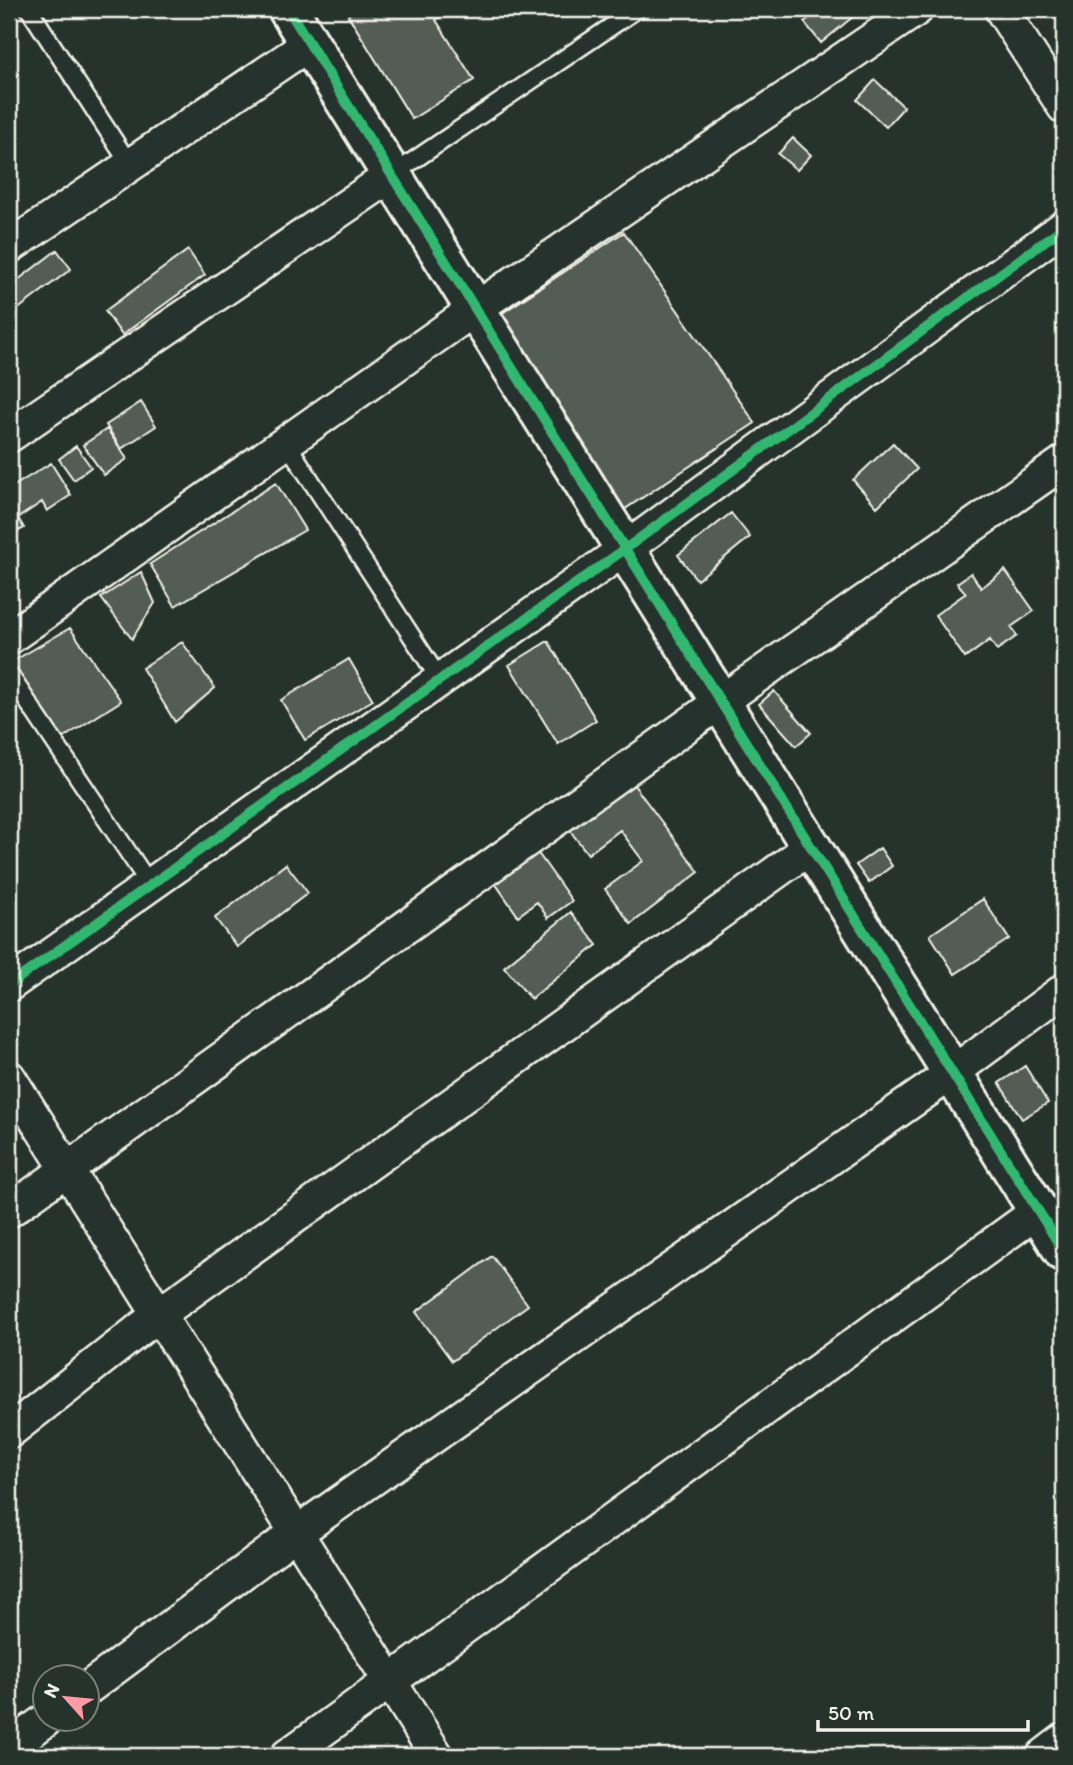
<svg xmlns="http://www.w3.org/2000/svg" width="1073" height="1765" viewBox="0 0 1073 1765" font-family="Itim,sans-serif">
<rect width="100%" height="100%" fill="#26332d"/>
<filter id="ink" filterUnits="userSpaceOnUse"><feTurbulence type="fractalNoise" baseFrequency=".0143" numOctaves="2"/><feDisplacementMap in="SourceGraphic" scale="14" xChannelSelector="R" yChannelSelector="G"/><feConvolveMatrix kernelMatrix="1 2 1 2 8 2 1 2 1" color-interpolation-filters="sRGB"/></filter>
<g filter="url(#ink)">
<path fill="#525c55" stroke="#f4f1e8" stroke-width="2" d="M358,9h96l-18,11 38,60 -62,39 -64,-104z
M821,9h37l2,2 -39,32 -17,-21z
M875,80l29,27 -18,20 -29,-27z
M793,138l18,17 -14,15 -19,-16z
M624,232l131,191 -133,88 -124,-195z
M57,250l14,19 -62,47v-29z
M188,250l17,25 -83,60 -17,-24z
M141,402l15,24 -35,23 -15,-24z
M107,429l20,30 -23,16 -21,-30z
M893,443l24,26 -40,38 -24,-27z
M76,446l15,21 -17,13 -15,-21z
M51,463l20,32 -24,16 -5,-9 -24,16 6,10 -15,8v-47z
M276,483l29,47 -130,76 -25,-42z
M731,513l19,24 -53,43 -19,-25z
M1005,570l29,41 -23,16 6,9 -20,14 -7,-10 -25,18 -30,-43 31,-22 -9,-10 14,-10 10,15z
M141,572l14,31 -23,36 -31,-41z
M70,628l51,73 -58,37 -53,-75z
M548,641l48,79 -38,24 -49,-79z
M182,642l33,46 -40,34 -33,-54z
M349,659l24,41 -68,40 -24,-40z
M774,691l37,42 -15,13 -37,-42z
M631,781l68,91 -68,52 -26,-35 38,-28 -23,-31 -32,24 -20,-26z
M880,848l12,18 -23,17 -13,-18z
M535,849l37,52 -24,17 -11,-16 -19,14 -25,-36z
M286,864l22,29 -71,54 -22,-29z
M983,899l26,40 -54,35 -25,-39z
M571,912l26,33 -66,54 -27,-32z
M1025,1066l23,37 -26,16 -23,-36z
M492,1256l36,49 -76,56 -36,-49z"/>
<g fill="none" stroke-linecap="round" stroke-linejoin="round">
<defs>
<path id="lane" d="M29,9l101,156
M392,175l245,-166
M286,442l154,238
M9,674l141,211"/>
<path id="street" d="M1001,9l63,98
M9,247l300,-203
M9,436l383,-261
M9,638l466,-329 442,-300
M9,985l616,-436 439,-322
M9,1077l428,679
M9,1211l711,-509 344,-240
M9,1432l149,-117 653,-468
M88,1688l208,-155 656,-460 112,-83
M9,1747l37,-27
M287,1756l751,-545
M1043,1756l21,-16"/>
<path id="secondary" d="M288,9l776,1243"/>
</defs>
<use href="#lane" stroke="#f4f1e8" stroke-width="21"/>
<use href="#street" stroke="#f4f1e8" stroke-width="37"/>
<use href="#secondary" stroke="#f4f1e8" stroke-width="44"/>
<use href="#lane" stroke="#26332d" stroke-width="16"/>
<use href="#street" stroke="#26332d" stroke-width="32"/>
<use href="#secondary" stroke="#26332d" stroke-width="38"/>
<defs>
<path id="cycleway" d="M288,9l776,1243
M9,985l616,-436 439,-322"/>
</defs>
<use href="#cycleway" stroke="#26332d" stroke-width="15"/>
<use href="#cycleway" stroke="#33b770" stroke-width="10"/>
</g>
</g>
<rect width="1073" height="1765" fill="none" stroke="#26332d" stroke-width="35"/>
<rect x="18" y="18" width="1038" height="1730" fill="none" stroke="#f4f1e8" stroke-width="2.5" filter="url(#ink)"/>
<g transform="translate(66 1698) rotate(297)"><circle r="33" fill="#26332d" stroke="#787f78" stroke-width="2"/>
<path d="M0-5L12 26L0 18L-12 26Z" fill="#ff9aa2"/>
<text y="-10" font-size="19" font-weight="bold" text-anchor="middle" fill="#f4f1e8">N</text>
</g>
<path d="M818 1720v10h210v-10" fill="none" stroke="#f4f1e8" stroke-width="3.5"/>
<text x="828" y="1720" font-size="21" fill="#f4f1e8" stroke="#26332d" stroke-width="5" paint-order="stroke">50 m</text>
</svg>
